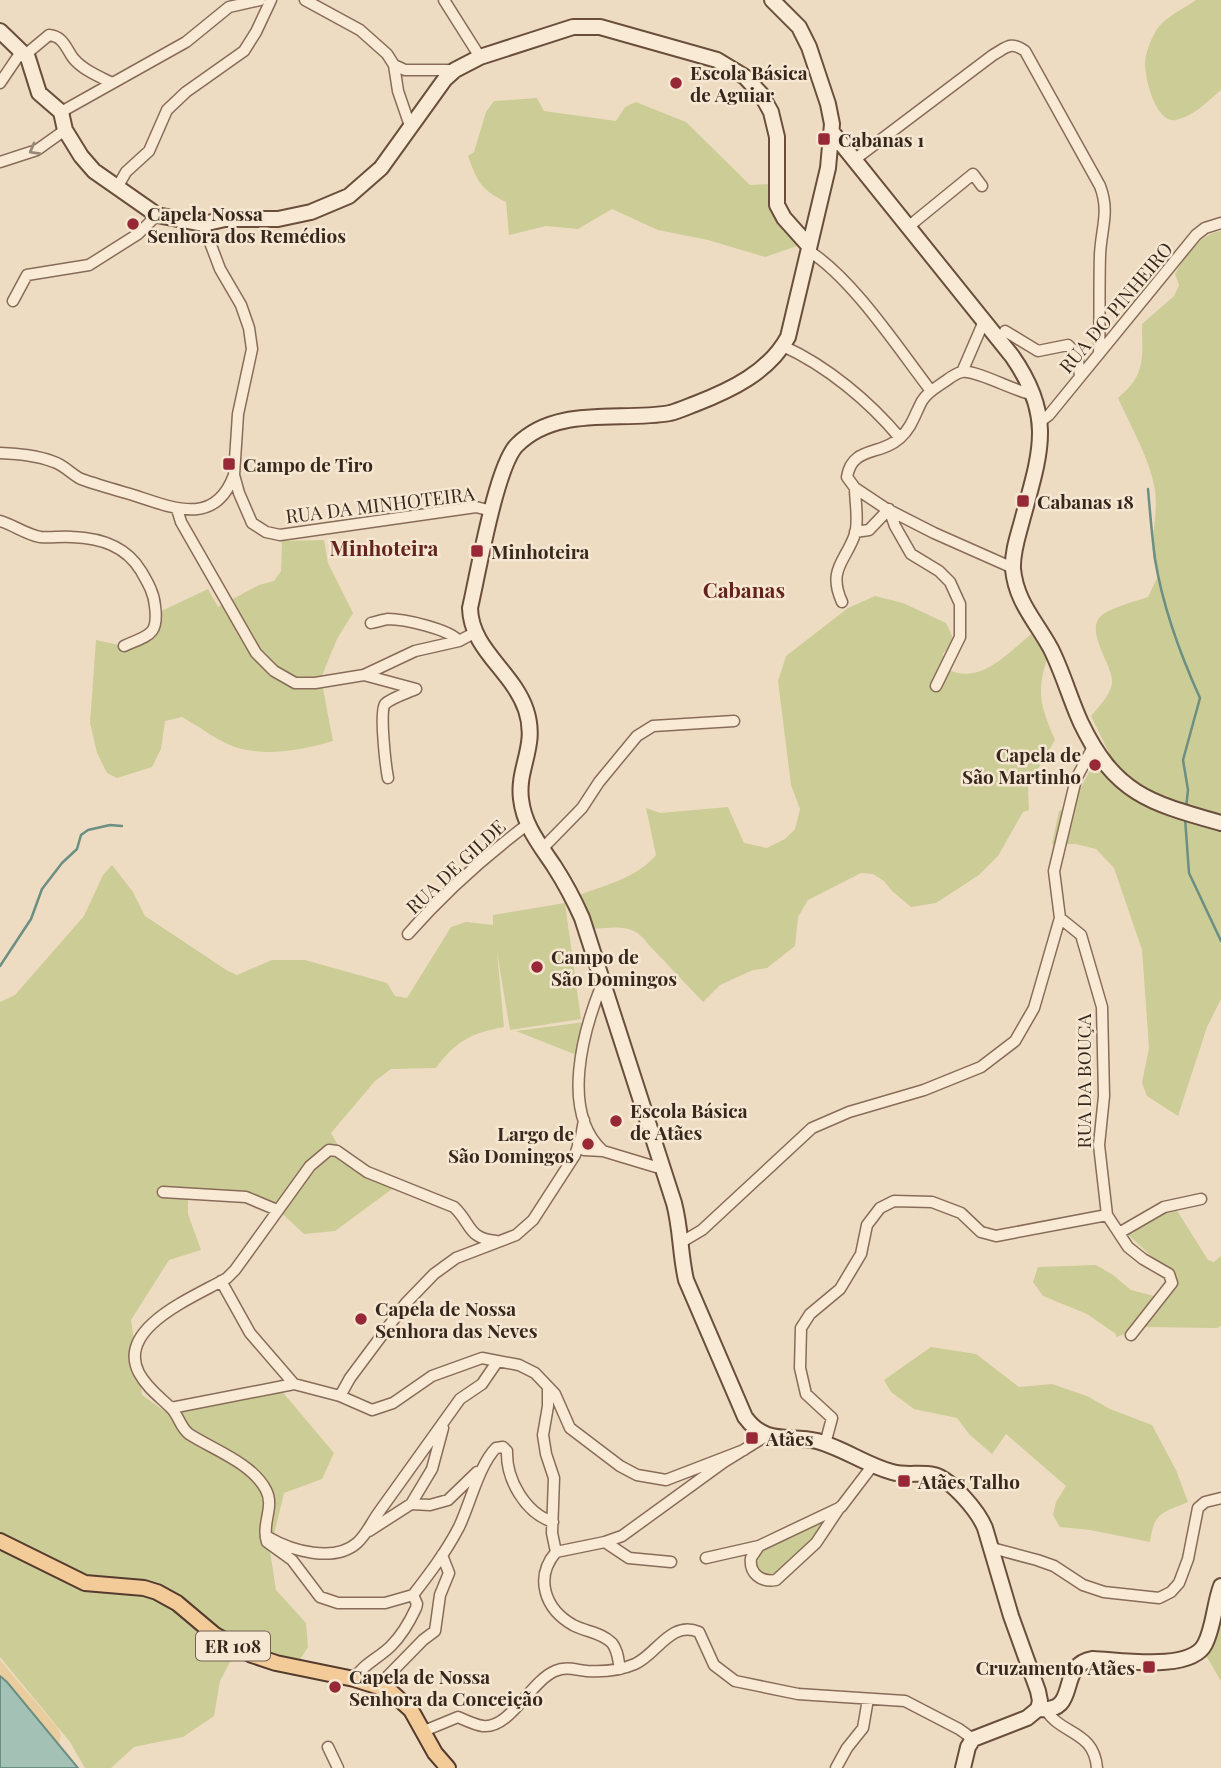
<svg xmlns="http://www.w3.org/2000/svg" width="1221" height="1768" viewBox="0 0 1221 1768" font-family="'Playfair Display',serif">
<rect width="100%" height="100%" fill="#eedcc2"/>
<path fill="#cccc96" d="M1196,0h25v90c-13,11 -27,26 -45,30 -20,4 -31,-41 -31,-56 0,-11 6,-25 12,-35 8,-12 28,-21 39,-29z
M537,98l7,13 72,10 9,-14 11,-5 50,20 64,63 20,-1v16l6,19 21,27 -32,11 -57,-17 -50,-10 -46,-21 -34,20 -32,-3 -37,9 -3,-33c-25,-12 -29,-21 -38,-46l6,-4 12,-40 8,-11z
M1221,231v768l-14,28 -29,89 -31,-20 -5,-13 7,-35 -7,-98 -28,-82 -18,-19 -20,-5h-24l7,-33 11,-4 23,-42 17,-10 -19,-39c8,-10 19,-20 21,-33 2,-17 -29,-52 -10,-68 9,-7 34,-14 46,-18l10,-21c-12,-32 1,-54 -3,-86 -5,-31 -24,-63 -37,-92 29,-24 24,-41 24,-74l32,-28 5,-11 -4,-11c11,-19 23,-39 46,-43z
M324,540l4,23 25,50 -16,26 -16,39 12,63c-32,9 -65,16 -98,6 -18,-6 -36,-21 -53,-30l-17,4 -4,28 -9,18 -35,11 -10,-5 -10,-20 -7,-30 6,-83 32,7 29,-14 -2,-19 53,-25 10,18 41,-22 15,-4 7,-10 1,-30z
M875,596l28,7 43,20 8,17 -11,14 4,15c33,17 60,-15 84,-35l16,25c-11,35 -6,48 8,81l-27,46 1,24 -6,2 -25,44 -19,19 -43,28 -25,4 -19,-16 -8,-10 -11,-7 -12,-1 -53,27 -10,17 -3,29 -28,22 -14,2 -33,15 -17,17 -55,-58c-15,-22 -33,-16 -57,-15l-15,-33c27,-10 61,-18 80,-41l-10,-47 14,5 68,-6 16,36 23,5 18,-9 10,-10 5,-20 -9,-24 -13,-104 8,-25 62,-48z
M112,865l21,27 12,24 83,55 9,4 35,-15h33l82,23 8,13 12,2 44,-71 15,-5 27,3v-10l72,-12 16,116 -71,11 -13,-78 7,75c-33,6 -48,14 -68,41l-45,1 -16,12 -44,52 13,23 34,15 21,13 -64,47 -31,3 -31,-29 -39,-14 -46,3v20l13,36 -32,10 -38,60 11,75 27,19 57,-16 54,-9 54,64 -12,26 -38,14 -14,58 6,39 30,33 2,24 -14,22 -54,-26 -20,38 -6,35 -31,21 -49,10 -23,21h-26l-15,-26 -70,-85v-655l15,-7 69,-79 19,-41z
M585,1022l-6,34 -63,-25z
M1176,1209l32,51 6,2 7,-6v70l-4,2 -73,-1 -28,10v-3l-29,-20 -44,-18 -10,-14 5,-15 58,-2 17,10 18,15 27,7 13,-23 -46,-42 24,-15z
M931,1347l45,7 43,33 33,-3 35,12 23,13 42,16 24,45 12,32c-26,11 -34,10 -38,40l-60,-12 -30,-3 -7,-12 3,-13 10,-16 -60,-52 -14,20 -23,-20 -12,-16 -43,-9 -23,-17 -7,-12z
M827,1519c-12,16 -42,57 -62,56l-8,-7 -1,-7 5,-9z
M1221,1597v84l-16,-27z"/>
<path fill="#eacd9f" d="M0,1660l57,67 4,8 -2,10 -59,-69z"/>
<path fill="#a4c1b5" stroke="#6b8f82" stroke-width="2" d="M0,1676l7,6 71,86h-78z"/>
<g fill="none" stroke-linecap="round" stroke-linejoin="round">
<path stroke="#6b8f82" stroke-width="2.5" d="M1148,489c2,24 4,47 7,70 8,49 25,95 45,139l-17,62 5,30 -2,18
M1185,818l4,55 32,68
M0,966l31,-47 11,-30 20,-26 15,-14 4,-14 7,-5 22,-5 12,1"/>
<defs>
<path id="street" d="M305,0l55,30 27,24 7,11 4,26 12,35
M444,0l36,57
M25,55l24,-20c14,1 17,13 24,23 10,12 25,18 39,25
M394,65l11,5h50
M0,83l21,-31
M61,112l125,-70 43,-35 31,-7
M854,160l139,-105c14,-8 18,-14 32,-4l75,135c10,26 1,43 0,69 -1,33 0,66 -1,99
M0,162l37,-12 28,-20
M118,186l8,-14 23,-21 18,-41 19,-18 58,-41 12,-19 15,-32
M203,224l17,45 21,36 8,23 3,21 -14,65 -4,61 5,18 13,30 14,9 14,3 196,-28 16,4
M908,227l65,-53 9,12
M809,251c44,28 89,97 122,140
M13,301l14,-26 62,-10 49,-31 19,-19
M1005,331l33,20 30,-6 9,9 3,22
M783,346c44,20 86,55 117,92
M962,372l22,-51
M1041,421l8,-6 147,-180 9,-7 16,-5
M0,453c18,1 36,2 54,9 10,3 17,12 27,17 17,6 35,11 52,16 40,13 82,32 101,-20
M177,509l4,13 75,131 18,18 21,12h20l49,-8 51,-24 44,-10 15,-8
M889,509l6,17 16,28 28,17 11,11 10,22v33l-24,49
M0,521c14,4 25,13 40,16 11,1 21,-1 32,0 29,1 54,9 69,34 7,12 13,22 14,35 4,30 -7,29 -31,40
M855,532l14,-2 20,-21
M1013,568l-79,-35 -49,-25 -30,-20 -8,-11c5,-31 33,-21 53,-39 12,-11 15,-24 22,-37 6,-10 17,-15 25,-21 4,-3 10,-7 15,-8 13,-3 54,20 72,23
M842,602c-15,-33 4,-41 13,-68 4,-13 0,-32 0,-46
M371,623c5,-1 11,-3 17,-4 16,0 61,10 71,22
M364,675l52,14c-9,4 -25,9 -31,15 -6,6 1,64 3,74
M542,849l40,-41 17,-26 38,-46 16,-10 81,-5
M1060,918l21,17 21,72 2,89 -5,49 8,70 21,32 15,12 26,15 3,9 -41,52
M408,934c36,-41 76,-77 120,-110
M602,984c-19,47 -42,128 1,167
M578,1144l6,6 19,1 53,16 6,-2
M163,1192l83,5 31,13
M1119,1233l45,-26 37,-8
M680,1243l22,-13 110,-102 37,-16 75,-22 57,-23 34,-26 19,-33 26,-90 -6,-47 22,-92 18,-34
M221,1281l29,52 44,51
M548,1388v18l-5,29 3,19 8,24 -2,55 4,19
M340,1396l10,-18 56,-75 28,-29 22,-16 60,-23 17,-15 42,-65 6,-18 3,-17
M171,1408l123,-24 46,12 32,14 21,-7 39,-27 50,-18 37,7 16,8 20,21 15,34 50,38 17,9 29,5 78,-30
M825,1444l7,-26 -26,-24 -6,-26 1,-40 9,-14 30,-25 21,-35 6,-29 13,-17 14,-7 38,1 29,11 20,19 15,4 111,-21
M411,1504l21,-35 11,-41
M369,1531l42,-27 19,1 18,-5 29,-28
M268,1537c24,14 66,26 89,6 10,-9 14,-20 22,-31l81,-113 22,-15 15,-22
M605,1542l24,16 42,4
M759,1546l-8,12c-2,15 10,25 25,22l40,-37 24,-36
M992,1548l45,12 17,6 29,19 21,7 55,6 12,-6 8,-9 9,-24 10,-51 7,-6 16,-4
M706,1558l53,-12 82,-39 32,-42
M413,1595l-28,8h-47l-18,-6 -28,-37 -25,-18c-6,-18 8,-35 -1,-52 -14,-27 -52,-40 -77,-56 -9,-7 -10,-18 -18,-26 -11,-11 -24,-20 -32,-35 -24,-46 58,-77 88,-95l8,-8 75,-104 19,-16 8,1 30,21 87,35c18,17 13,31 42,34
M413,1595c17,-22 33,-43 46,-68 11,-23 20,-62 37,-79l7,-1 4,4c-1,28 18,62 46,71
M620,1669c-2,-10 -2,-18 -8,-26 -11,-11 -26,-11 -39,-18 -28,-16 -39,-47 -17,-73l49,-10 17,-6 102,-74 42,-26
M354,1679c9,-15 25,-21 37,-33 10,-10 19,-25 25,-38l1,-4 -4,-9
M378,1686l45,-46 12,-9 5,-36 9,-22 -7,-18
M1046,1710c15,25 48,20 51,58
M424,1731l34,-14c7,3 17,8 25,9 27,3 48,-45 72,-55 11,-5 21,-1 32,0 15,1 34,-1 48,-7 22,-10 36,-44 64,-32l15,33 21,16 63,13 107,7 54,28 14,10
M328,1747l10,21
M836,1768l11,-20 16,-20 5,-29"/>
<path id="secondary" d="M772,0l27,27 10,20 19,57 4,20 -4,44 -40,169c-19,35 -57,53 -93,67 -8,3 -17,7 -25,9 -50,9 -113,-8 -153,32 -21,21 -39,129 -47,163 1,42 43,63 56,102 12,36 -9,57 -5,89 3,27 19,46 33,67 11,17 20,34 28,52l92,285c7,26 6,51 12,77l59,137c21,29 43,17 72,24 26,7 49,24 75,31 14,4 28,0 42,3 18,5 44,36 51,53l26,88 27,75 2,10 -2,8
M0,31l28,27 11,35 22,19 4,18 16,26 13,15 63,44 46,9 22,-5h53l33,-7 38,-16 32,-28 64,-89 10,-9 25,-13 93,-30h27l117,33 28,17 16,17 10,18 6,25v68l7,13 25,28
M832,132l180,224c42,60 29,95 11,161 -4,16 -11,34 -10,52 3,33 23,52 38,80 12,24 19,50 30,74 34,71 69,80 140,100
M1038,1709c44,5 17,-44 55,-50 27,1 98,13 112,-15 9,-18 9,-39 16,-58
M963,1768l5,-21 5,-8 54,-21 11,-9"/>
<path id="primary" d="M0,1541l85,42 59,5 13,4 20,11 38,32 37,20 24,8 78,16 35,11 22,20 24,43 13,15"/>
</defs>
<use href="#street" stroke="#886c59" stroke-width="13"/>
<use href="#secondary" stroke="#6a4e3c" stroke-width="18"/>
<use href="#primary" stroke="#553b2d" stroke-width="18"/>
<use href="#street" stroke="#f9ead5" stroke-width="10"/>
<use href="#secondary" stroke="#f9ead5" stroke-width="14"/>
<use href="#primary" stroke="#f2cb99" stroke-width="14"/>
</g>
<defs><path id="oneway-chevron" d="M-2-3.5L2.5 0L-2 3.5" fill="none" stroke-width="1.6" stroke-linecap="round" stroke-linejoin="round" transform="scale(1.75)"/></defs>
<use stroke="#988879" href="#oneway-chevron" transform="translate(34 150) rotate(151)"/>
<g fill="#972937" stroke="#f5e7d1" stroke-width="2.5">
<circle cx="676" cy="83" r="7"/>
<rect x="817" y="132" width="14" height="14" rx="3.5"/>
<circle cx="133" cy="224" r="7"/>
<rect x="222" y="457" width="14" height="14" rx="3.5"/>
<rect x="1016" y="494" width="14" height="14" rx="3.5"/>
<rect x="470" y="544" width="14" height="14" rx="3.5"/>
<circle cx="1095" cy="765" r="7"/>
<circle cx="537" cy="967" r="7"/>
<circle cx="616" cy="1121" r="7"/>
<circle cx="588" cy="1144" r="7"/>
<circle cx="361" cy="1319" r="7"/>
<rect x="745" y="1431" width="14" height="14" rx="3.5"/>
<rect x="897" y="1474" width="14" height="14" rx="3.5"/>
<rect x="1142" y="1660" width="14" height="14" rx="3.5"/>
<circle cx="335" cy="1687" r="7"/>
</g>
<g text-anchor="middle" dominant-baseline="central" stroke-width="5" stroke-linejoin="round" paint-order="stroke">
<rect fill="#f5e7d1" stroke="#716153" stroke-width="2" x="196" y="1631.5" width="74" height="29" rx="5"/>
<g font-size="18" font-weight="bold" fill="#38271d">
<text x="233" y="1646">ER 108</text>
</g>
<g font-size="19" font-weight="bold" fill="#38271d" stroke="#f5e7d1" text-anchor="start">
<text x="690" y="72">Escola Básica<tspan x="690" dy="22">de Aguiar</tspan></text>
<text x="838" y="139">Cabanas 1</text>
<text x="147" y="213">Capela Nossa<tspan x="147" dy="22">Senhora dos Remédios</tspan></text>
<text x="243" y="464">Campo de Tiro</text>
<text x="1037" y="501">Cabanas 18</text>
<text x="491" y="551">Minhoteira</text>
<text x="1081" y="754" text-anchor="end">Capela de<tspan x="1081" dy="22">São Martinho</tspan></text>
<text x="551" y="956">Campo de<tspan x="551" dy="22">São Domingos</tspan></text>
<text x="630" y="1110">Escola Básica<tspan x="630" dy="22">de Atães</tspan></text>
<text x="574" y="1133" text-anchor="end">Largo de<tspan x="574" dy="22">São Domingos</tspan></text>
<text x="375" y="1308">Capela de Nossa<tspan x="375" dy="22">Senhora das Neves</tspan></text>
<text x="766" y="1438">Atães</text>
<text x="918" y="1481">Atães Talho</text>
<text x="1135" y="1667" text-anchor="end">Cruzamento Atães</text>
<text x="349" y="1676">Capela de Nossa<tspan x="349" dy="22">Senhora da Conceição</tspan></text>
</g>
<g font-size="19" fill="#38271d" stroke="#f5e7d1">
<text transform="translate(1115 307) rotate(-50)">RUA DO PINHEIRO</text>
<text transform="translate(380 504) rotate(-7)">RUA DA MINHOTEIRA</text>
<text transform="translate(455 866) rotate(-43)">RUA DE GILDE</text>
<text transform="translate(1083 1081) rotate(-90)">RUA DA BOUÇA</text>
</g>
<g font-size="21" font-weight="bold" fill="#64231d" stroke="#f5e7d1">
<text x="384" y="547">Minhoteira</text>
<text x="744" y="589">Cabanas</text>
</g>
</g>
</svg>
